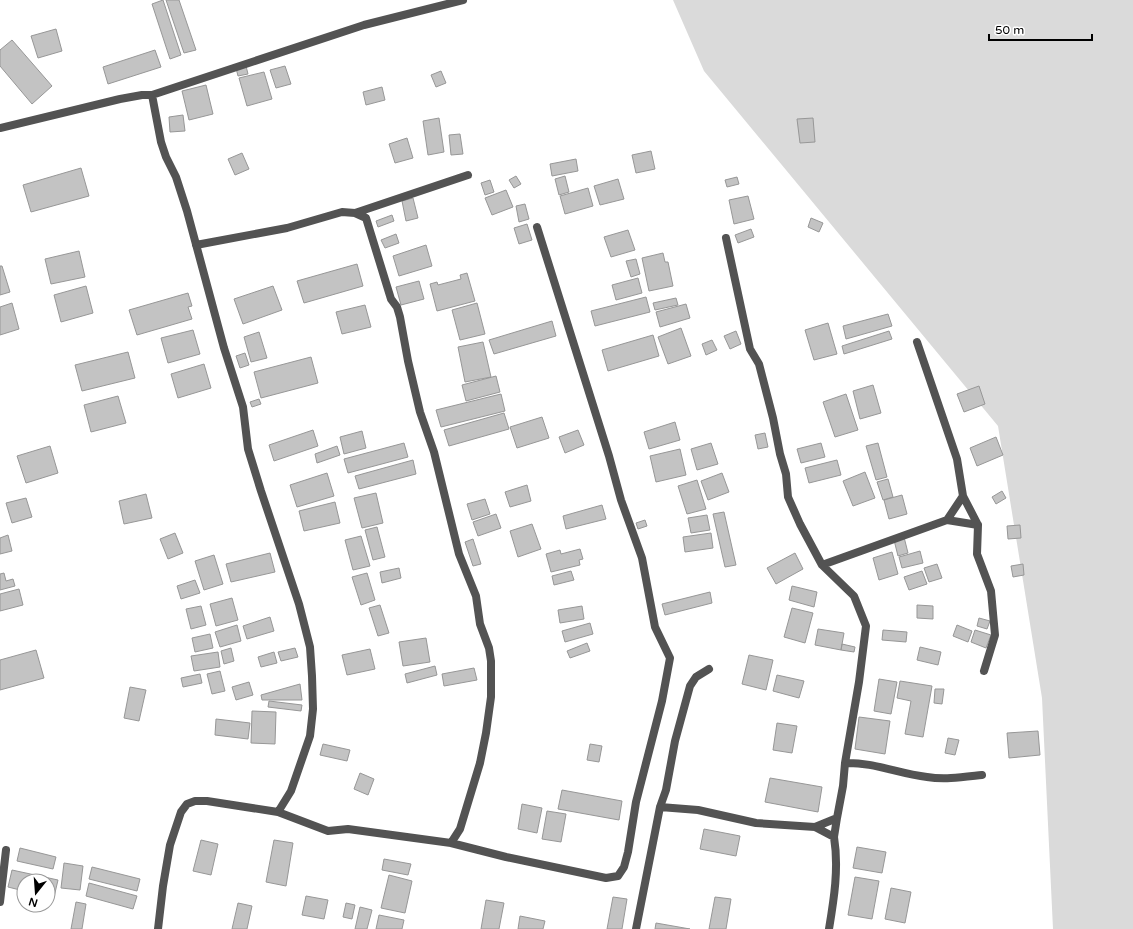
<svg xmlns="http://www.w3.org/2000/svg" width="1133" height="929" viewBox="0 0 1133 929" font-family="'Varela Round',sans-serif">
<rect width="100%" height="100%" fill="#fff"/>
<path fill="#dadada" d="M673,0h460v929h-80l-11,-231 -44,-272 -294,-355z"/>
<path fill="#c3c3c3" stroke="#979797" d="M163,0l18,55 -11,4 -18,-55z
M166,0h13l17,50 -12,3z
M56,29l6,22 -24,7 -7,-22z
M12,40l40,46 -20,18 -32,-38v-16z
M155,50l6,17 -53,17 -5,-17z
M246,66l2,8 -10,2 -2,-8z
M285,66l6,18 -15,4 -6,-18z
M441,71l5,12 -10,4 -5,-12z
M264,72l8,27 -25,7 -8,-28z
M206,85l7,29 -24,6 -7,-29z
M382,87l3,13 -19,5 -3,-13z
M183,115l2,16 -15,1 -1,-15z
M439,118l5,34 -16,3 -5,-34z
M813,118l2,24 -15,1 -3,-24z
M460,134l3,20 -12,1 -2,-20z
M407,138l6,20 -18,5 -6,-19z
M651,151l4,18 -19,4 -4,-18z
M242,153l7,16 -14,6 -7,-16z
M576,159l2,12 -26,5 -2,-12z
M81,168l8,28 -58,16 -8,-27z
M516,176l5,8 -7,4 -5,-8z
M565,176l4,16 -10,3 -4,-16z
M737,177l2,7 -12,3 -2,-7z
M618,179l6,20 -24,6 -6,-19z
M490,180l4,12 -9,3 -4,-12z
M588,188l5,18 -28,8 -5,-18z
M506,190l7,17 -21,8 -7,-17z
M748,196l6,23 -20,5 -5,-24z
M413,198l5,20 -12,3 -4,-20z
M525,204l4,15 -10,3 -3,-16z
M392,215l2,6 -16,6 -2,-6z
M811,218l12,5 -4,9 -11,-5z
M527,224l5,16 -13,4 -5,-16z
M751,229l3,8 -16,6 -3,-8z
M628,230l7,20 -24,7 -7,-20z
M396,234l3,9 -14,5 -4,-8z
M426,245l6,21 -33,10 -6,-20z
M79,251l6,26 -34,7 -6,-25z
M663,253l2,9h3l5,24 -24,5 -7,-33z
M636,259l4,15 -9,3 -5,-16z
M357,264l6,22 -59,17 -7,-22z
M0,266h2l8,26 -10,3z
M467,273l8,28 -38,10 -7,-27 7,-2 1,3 23,-6 -1,-4z
M638,278l4,15 -26,7 -4,-15z
M419,281l5,18 -23,6 -5,-18z
M86,286l7,27 -32,9 -7,-27z
M273,286l9,24 -39,14 -9,-25z
M188,293l4,13 -4,1 4,12 -55,16 -8,-25z
M646,297l4,15 -55,14 -4,-15z
M676,298l2,7 -23,5 -2,-7z
M12,303l7,26 -19,6v-28z
M477,303l8,31 -25,6 -8,-30z
M686,304l4,14 -30,9 -4,-15z
M365,305l6,22 -29,7 -6,-22z
M888,314l4,12 -46,13 -3,-13z
M552,321l4,15 -62,18 -5,-14z
M828,323l9,31 -23,6 -9,-30z
M681,328l10,28 -23,8 -10,-27z
M193,330l7,24 -32,9 -7,-25z
M736,331l5,13 -11,5 -6,-13z
M889,331l3,8 -48,15 -2,-8z
M259,332l8,26 -16,4 -7,-25z
M653,335l6,21 -51,15 -6,-21z
M712,340l5,10 -11,5 -4,-11z
M483,342l8,35 -26,5 -7,-35z
M128,352l7,26 -53,13 -7,-26z
M245,353l4,12 -9,3 -4,-12z
M311,357l7,26 -57,15 -7,-26z
M204,364l7,24 -33,10 -7,-24z
M496,376l4,16 -34,9 -4,-16z
M873,385l8,28 -21,6 -7,-28z
M979,386l6,18 -21,8 -7,-18z
M501,394l4,17 -64,16 -5,-17z
M846,394l12,36 -23,7 -12,-35z
M118,396l8,27 -35,9 -7,-27z
M259,399l2,5 -9,3 -2,-5z
M504,413l5,16 -60,17 -5,-16z
M542,417l7,21 -32,10 -7,-21z
M675,422l5,18 -31,9 -5,-17z
M313,430l5,16 -44,15 -5,-16z
M578,430l6,15 -19,8 -6,-16z
M362,431l4,17 -22,6 -4,-17z
M765,433l3,14 -10,2 -3,-14z
M996,437l7,18 -26,11 -7,-18z
M404,443l4,14 -60,16 -4,-14z
M711,443l7,21 -21,6 -6,-21z
M821,443l4,14 -24,6 -4,-14z
M878,443l9,34 -11,3 -10,-34z
M50,446l8,27 -32,10 -9,-27z
M337,446l3,9 -23,8 -2,-9z
M680,449l6,26 -30,7 -6,-26z
M413,460l3,14 -57,15 -4,-13z
M837,460l4,15 -32,8 -4,-15z
M865,472l10,26 -22,8 -10,-25z
M327,473l7,23 -37,11 -7,-22z
M722,473l7,19 -21,8 -7,-19z
M888,479l5,18 -10,3 -6,-18z
M697,480l9,29 -19,5 -9,-28z
M527,485l4,16 -21,6 -5,-15z
M1002,491l4,7 -10,6 -4,-7z
M376,493l7,30 -21,5 -8,-30z
M146,494l6,24 -28,6 -5,-23z
M902,495l5,19 -18,5 -5,-19z
M26,498l6,19 -20,6 -6,-20z
M485,499l5,15 -18,6 -5,-16z
M335,502l5,21 -36,8 -5,-20z
M602,505l4,14 -40,10 -3,-13z
M724,512l12,53 -11,2 -12,-53z
M496,514l5,14 -23,8 -5,-14z
M707,515l3,15 -19,3 -3,-15z
M645,520l2,6 -9,3 -2,-6z
M532,524l9,25 -23,8 -8,-26z
M1020,525l1,13 -13,1 -1,-13z
M377,527l8,30 -12,3 -8,-30z
M175,533l8,20 -15,6 -8,-20z
M711,533l2,15 -28,4 -2,-15z
M8,535l4,16 -12,3v-16z
M361,536l9,30 -17,4 -8,-30z
M904,537l4,16 -10,3 -4,-16z
M473,539l8,25 -8,2 -8,-24z
M580,549l3,10 -4,1 1,5 -29,7 -5,-18 14,-4 1,4z
M920,551l3,12 -21,5 -3,-11z
M892,552l6,22 -19,6 -6,-22z
M270,553l5,19 -44,10 -5,-18z
M795,553l8,16 -27,15 -9,-16z
M214,555l9,29 -19,6 -9,-29z
M937,564l5,14 -13,4 -5,-14z
M1023,564l1,11 -11,2 -2,-11z
M399,568l2,10 -19,5 -2,-11z
M571,571l3,9 -20,5 -2,-9z
M922,571l5,13 -18,6 -5,-13z
M4,573l2,8 7,-2 2,7 -15,4v-16z
M367,573l8,27 -14,5 -9,-28z
M195,580l5,13 -19,6 -4,-13z
M792,586l25,6 -3,15 -25,-7z
M19,589l4,16 -23,6v-17z
M710,592l2,11 -47,12 -3,-11z
M232,598l6,22 -22,6 -6,-22z
M380,605l9,28 -11,3 -9,-28z
M917,605l16,1v13l-16,-1z
M201,606l5,19 -15,4 -5,-20z
M582,606l2,13 -24,4 -2,-13z
M792,608l21,5 -8,30 -21,-6z
M270,617l4,14 -27,8 -4,-13z
M979,618l11,3 -3,8 -10,-3z
M590,623l3,11 -28,8 -3,-11z
M237,625l4,16 -21,6 -5,-15z
M957,625l15,6 -4,11 -15,-6z
M818,629l26,4 -3,17 -26,-5z
M883,630l24,2 -1,10 -24,-2z
M975,630l16,5 -5,13 -15,-6z
M210,634l3,14 -18,4 -3,-14z
M426,638l4,24 -27,4 -4,-24z
M587,643l3,8 -20,7 -3,-7z
M842,644l13,3 -1,5 -13,-2z
M920,647l21,5 -3,13 -21,-5z
M231,648l3,13 -10,3 -3,-13z
M295,648l3,9 -17,4 -3,-9z
M370,649l5,20 -28,6 -5,-20z
M36,650l8,28 -44,12v-30z
M218,652l2,15 -26,4 -3,-15z
M274,652l3,11 -16,4 -3,-10z
M749,655l24,5 -7,30 -24,-6z
M435,666l2,9 -30,8 -2,-9z
M474,668l3,12 -33,6 -2,-12z
M220,671l5,20 -13,3 -5,-20z
M200,674l2,9 -19,4 -2,-9z
M777,675l27,6 -5,17 -26,-7z
M879,679l18,3 -6,32 -17,-3z
M900,681l32,5 -9,51 -18,-3 6,-33 -14,-3z
M249,682l4,13 -17,5 -4,-13z
M300,684l2,16h-40l-1,-5z
M130,687l16,3 -7,31 -15,-3z
M935,689h9l-2,15 -8,-1z
M269,701l33,4 -1,6 -33,-4z
M252,711l24,1 -1,32 -24,-1z
M859,717l31,4 -5,33 -30,-5z
M216,719l34,4 -2,16 -33,-4z
M777,723l20,3 -5,27 -19,-3z
M1038,731l2,24 -31,3 -2,-25z
M948,738l11,2 -4,15 -10,-2z
M323,744l27,6 -3,11 -27,-6z
M590,744l12,2 -3,16 -12,-2z
M360,773l14,6 -6,16 -14,-6z
M770,778l52,9 -4,25 -53,-10z
M562,790l60,11 -3,19 -61,-11z
M522,804l20,4 -5,25 -19,-4z
M547,811l19,3 -5,28 -19,-3z
M704,829l36,7 -4,20 -36,-7z
M201,840l17,4 -7,31 -18,-4z
M274,840l19,3 -7,43 -20,-4z
M857,847l29,5 -4,21 -29,-5z
M20,848l36,9 -3,12 -36,-8z
M384,859l27,5 -3,11 -26,-5z
M64,863l19,3 -3,24 -19,-2z
M92,867l48,12 -3,12 -48,-12z
M12,870l46,10 -4,17 -6,-1v-15h-24v10l-16,-4z
M389,875l23,6 -7,32 -24,-5z
M855,877l24,4 -7,38 -24,-4z
M89,883l48,13 -4,13 -47,-13z
M891,888l20,4 -6,31 -20,-4z
M306,896l22,4 -4,19 -22,-4z
M613,897l14,2 -5,30h-15z
M715,897l16,2 -5,30h-17z
M486,900l18,3 -5,26h-18z
M76,902l10,2 -4,25h-11z
M238,903l14,3 -5,23h-15z
M346,903l9,2 -3,14 -9,-2z
M360,907l12,3 -5,19h-12z
M379,915l25,5 -2,9h-26z
M520,916l25,5 -2,8h-25z
M656,923l34,6h-35z"/>
<g fill="none" stroke-linecap="round" stroke-linejoin="round">
<path stroke="#535353" stroke-width="8" d="M152,95l212,-70 99,-25
M0,128l120,-29 22,-4h10l9,47 5,15 10,20 11,34 37,137 19,59 5,42 13,42 38,113 11,43 2,29 1,33 -3,27 -19,55 -13,21
M355,213l113,-38
M726,238l24,111 9,15 14,54 7,36 6,20 2,23 12,27 22,41 32,31 12,30 -7,56 -14,81
M196,245l91,-17 55,-16 13,1 11,5 25,81 6,8 3,10 8,44 12,51 14,40 25,102 17,42 4,28 9,24 2,13v36l-5,36 -6,30 -20,66 -9,14
M963,496l15,29 -1,29 14,37 4,44 -11,36
M947,520l31,5
M822,565l125,-45 16,-24 -6,-37 -40,-117
M660,807l38,3 58,13 59,4 19,10c5,31 0,62 -5,92
M815,827l22,-9 6,-32 2,-23c28,-1 54,11 82,14 18,3 37,0 55,-2
M834,837l3,-19
M0,902l6,-52
M158,929l5,-43 7,-41 11,-33 6,-8 8,-3h12l71,11 50,19 20,-2 103,14 55,14 100,21 12,-2 6,-9 4,-15 8,-50 26,-101 8,-43 -15,-31 -13,-69 -21,-58 -12,-44 -72,-229
M636,929l24,-122 6,-17 9,-49 15,-55 6,-9 13,-8"/>
</g>
<g transform="translate(36 893) rotate(197)"><circle r="19" fill="#ffffff" stroke="#999999"/>
<path d="M0-3L7 15L0 10L-7 15Z" fill="#000000"/>
<text y="-6" font-size="11" font-weight="bold" text-anchor="middle" fill="#000000">N</text>
</g>
<path d="M989 34v6h103v-6" fill="none" stroke="#000000" stroke-width="2"/>
<text x="995" y="34" font-size="12" fill="#000000" stroke="#ffffff" stroke-width="3" paint-order="stroke">50 m</text>
</svg>
